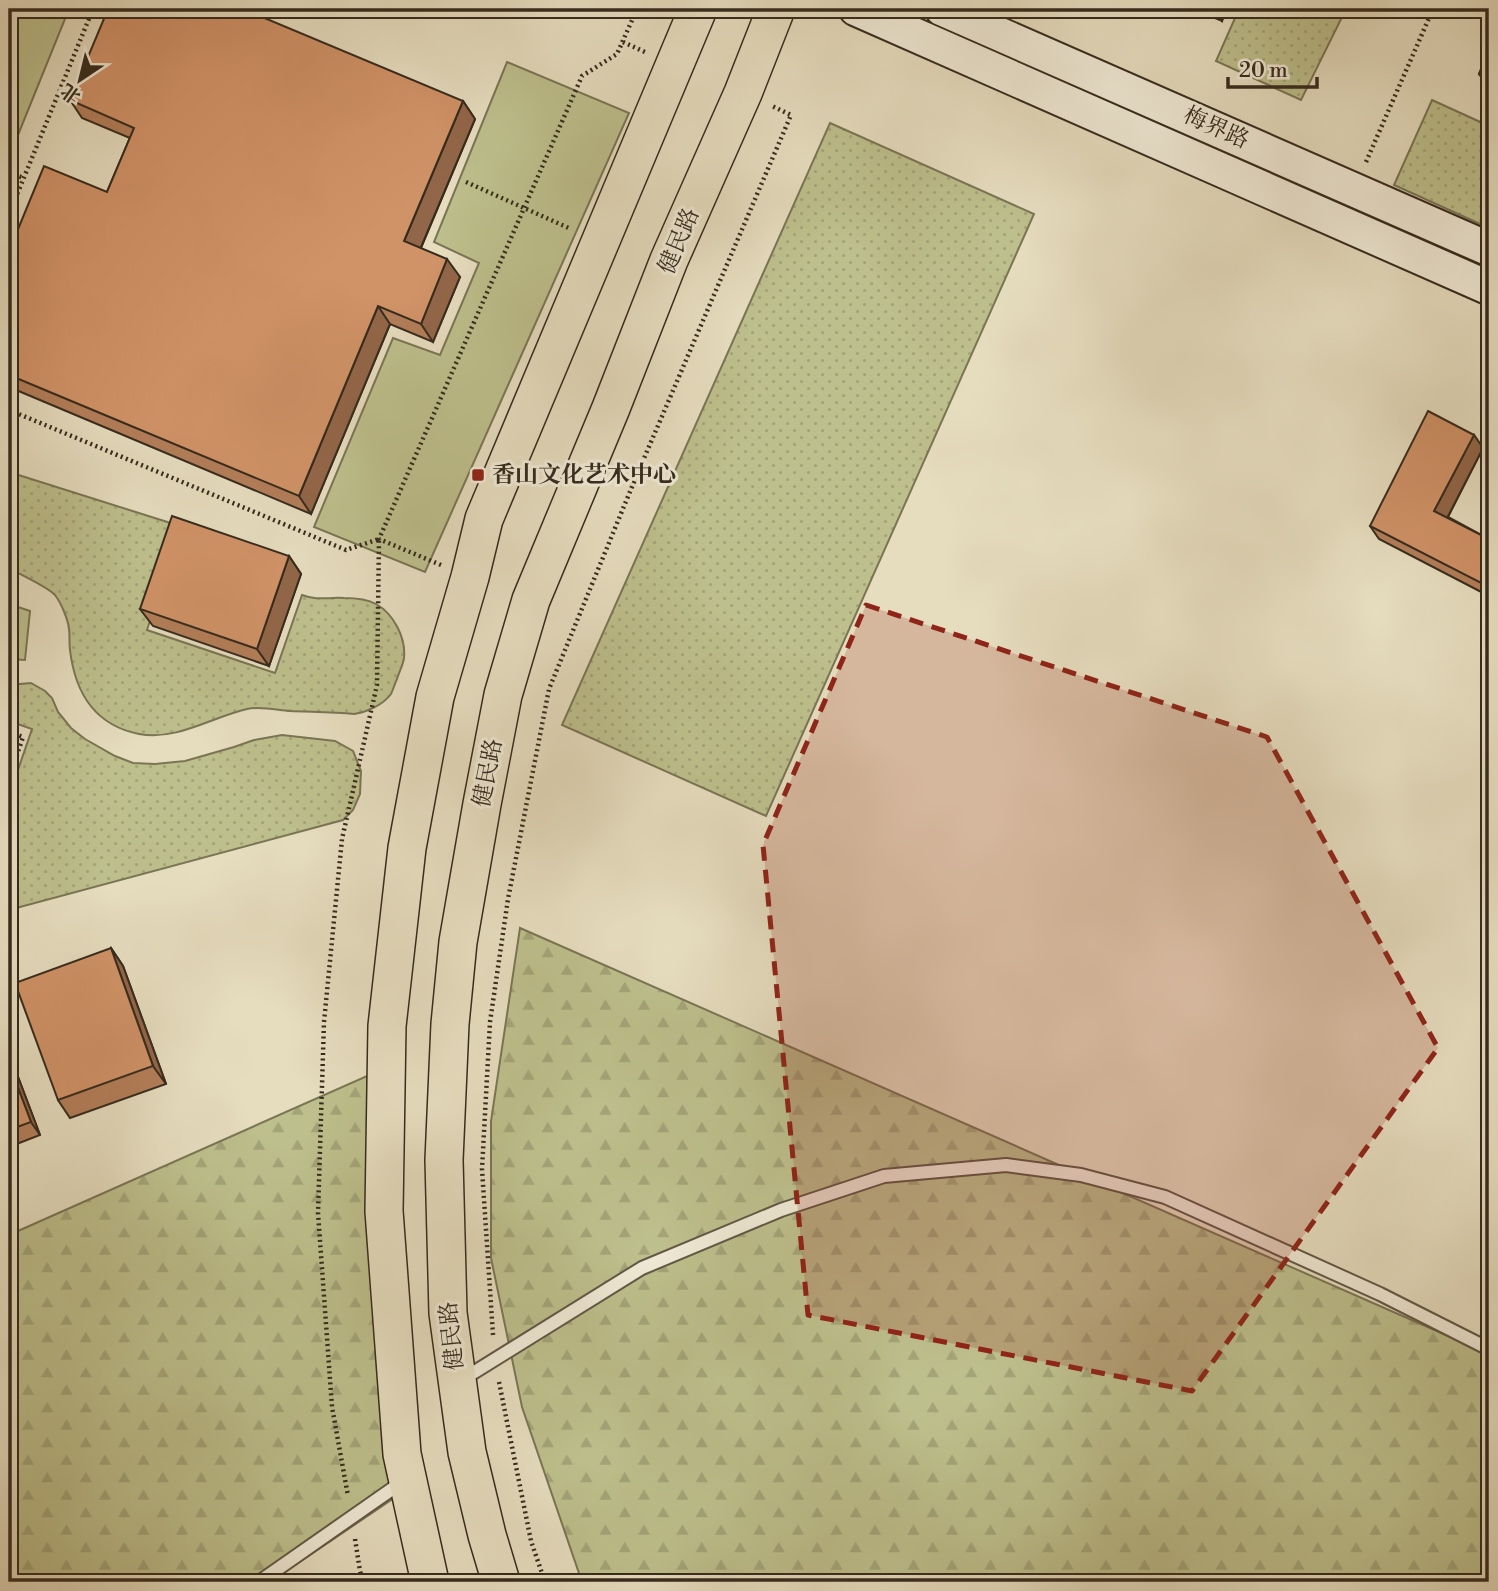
<svg xmlns="http://www.w3.org/2000/svg" width="1498" height="1591" viewBox="0 0 1498 1591" font-family="'Libre Bodoni','Noto Serif SC',serif">
<defs>
<pattern id="grass-dots" width="8" height="8" patternUnits="userSpaceOnUse" patternTransform="scale(1.75)"><rect width="8" height="8" fill="#bdbf8c"/><path d="M2 2h.1M6 6h.1" fill="none" stroke="#a3a478" stroke-width="1.8" stroke-linecap="round"/></pattern>
<pattern id="forest-firs" width="22" height="20" patternUnits="userSpaceOnUse" patternTransform="scale(1.75)"><rect width="22" height="20" fill="#bdbf8c"/><path d="M5 1l3.5 6h-7zM16 11l3.5 6h-7z" fill="#a3a478"/></pattern>
</defs>
<rect width="100%" height="100%" fill="#e6ddbf"/>
<filter id="stains"><feTurbulence type="fractalNoise" baseFrequency=".00286" numOctaves="4"/><feColorMatrix values="0 0 0 0 .2 0 0 0 0 .09 0 0 0 0 .02 0 0 0 .5 -.17"/></filter>
<radialGradient id="worn" r=".72"><stop offset=".6" stop-color="#630" stop-opacity="0"/><stop offset="1" stop-color="#630" stop-opacity=".3"/></radialGradient>
<path fill="url(#grass-dots)" stroke="#7a7555" stroke-width="2" d="M1239,9h107l-45,91 -85,-39z
M1432,100l57,26v102l-95,-43z
M830,123l204,91 -268,602 -204,-91z
M9,472l171,54 -33,104 128,43 27,-78c16,6 25,2 42,3 10,0 23,1 32,6 18,10 30,34 28,54 -1,7 -5,14 -7,21 -2,4 -4,11 -6,15 -8,11 -24,18 -37,20 -21,-2 -43,-2 -64,-3 -13,-1 -30,-5 -43,-2 -35,8 -70,32 -108,25 -45,-9 -64,-42 -69,-84 -1,-7 0,-14 -1,-21 -1,-10 -8,-26 -14,-34 -7,-8 -36,-21 -46,-27z
M31,683l14,8 7,7 6,14 13,16 14,11 30,17 18,7 22,1 30,-3 49,-14 20,-7 28,-5 53,6 18,10 8,20 -1,23 -7,16 -10,10 -334,90v-114l23,-67 -23,-8v-36z"/>
<path fill="url(#forest-firs)" stroke="#7a7555" stroke-width="2" d="M520,928l969,426v228h-907l-60,-175 -31,-149v-137z
M367,1076l3,160 27,260 -127,86h-261v-347z"/>
<path fill="#bdbf8c" stroke="#7a7555" stroke-width="2" d="M9,9h60l-51,126 -9,-3z
M507,62l122,51 -204,459 -111,-45 79,-189 47,17 39,-92 -45,-21z
M9,604l21,7 -5,49 -16,-1z"/>
<g fill="none" stroke-linecap="round" stroke-linejoin="round">
<defs>
<path id="service" d="M460,1381l182,-113 139,-58 103,-34 122,-11 75,10 84,22 215,97 109,55
M259,1582l146,-102"/>
<path id="secondary" d="M856,9l633,279
M942,9l547,240"/>
<path id="primary" d="M430,1582l-28,-128 -18,-243 3,-185 20,-178 28,-151 35,-120 14,-58 214,-510
M501,1582l-14,-47 -20,-83 -19,-139 -4,-153 6,-136 8,-82 24,-138 21,-109 28,-95 80,-192 58,-148 74,-167 33,-84"/>
</defs>
<use href="#service" stroke="#625846" stroke-width="16"/>
<use href="#secondary" stroke="#362b1e" stroke-width="37"/>
<use href="#primary" stroke="#362b1e" stroke-width="40"/>
<path stroke="#362b1e" stroke-width="4.5" stroke-dasharray="2 3.5" stroke-linecap="butt" d="M623,42l22,10
M1366,162l67,-153
M9,173l15,5
M466,182l105,47
M9,214l84,-205
M9,410l337,140 33,-11 -2,146 -35,154 -18,183 -6,191 14,194 16,89
M441,565l-62,-26 203,-463 35,-22 20,-45
M9,732l14,5 -14,42
M493,1335l-11,-166 8,-147 18,-123 41,-210 87,-212 155,-362 -19,-9
M499,1382l32,159 14,41
M355,1539l5,32 3,11"/>
<use href="#service" stroke="#efe9d5" stroke-width="12"/>
<use href="#secondary" stroke="#efe9d5" stroke-width="33"/>
<use href="#primary" stroke="#e6ddbf" stroke-width="37"/>
</g>
<path fill="#b37e59" stroke="#362b1e" stroke-width="2" d="M1193,9h33l-4,12z
M1489,50v38l-10,-14z
M70,100l393,1 12,18 -54,129 39,29 -27,65 -43,-18 -79,190 -302,-127v-136l98,-59 23,-54 -48,-20z
M1474,435l9,13 -35,69 41,22v57l-110,-57 -9,-13z
M289,556l12,18 -32,92 -116,-40 -13,-17z
M111,948l12,18 43,118 -96,34 -12,-18z
M9,1053l31,82 -31,12z"/>
<path fill="#926648" stroke="#362b1e" stroke-width="2" d="M1213,9h13l-4,12z
M463,101l12,18 -59,140 -12,-18z
M447,259l13,18 -27,65 -12,-18z
M378,306l12,18 -79,190 -12,-18z
M1474,435l9,13 -39,76 -10,-13z
M289,556l12,18 -32,92 -12,-17z
M1489,576v16l-4,-7z
M9,732l7,10 -7,22z
M111,948l12,18 43,118 -13,-18z
M9,1053l31,82 -9,-13 -22,-58z"/>
<path fill="#d09267" stroke="#362b1e" stroke-width="2" d="M108,9h135l220,92 -59,140 43,18 -26,65 -43,-18 -79,190 -290,-121v-124l35,-85 63,26 27,-64 -64,-28z
M1489,50v29l-10,-5z
M1428,411l46,24 -40,76 55,28v37l-4,9 -115,-59z
M172,516l117,40 -32,93 -117,-40z
M111,948l42,118 -95,34 -43,-117z
M9,1064l22,58 -22,8z"/>
<path fill="#8f2418" fill-opacity="0.2" stroke="#8f2418" stroke-width="5" stroke-dasharray="14 9" stroke-linejoin="round" d="M866,605l401,132 171,311 -246,343 -384,-76 -45,-470z"/>
<rect fill="#8f2418" stroke="#efe9d5" stroke-width="2.5" x="471" y="468" width="14" height="14" rx="3.5"/>
<g text-anchor="middle" dominant-baseline="central" stroke-width="6" stroke-linejoin="round" paint-order="stroke">
<g font-size="23" fill="#362b1e" stroke="#efe9d5">
<text transform="translate(1216 128) rotate(24)">梅界路</text>
<text transform="translate(679 241) rotate(-67)">健民路</text>
<text transform="translate(488 773) rotate(-79)">健民路</text>
<text transform="translate(452 1336) rotate(-96)">健民路</text>
</g>
<g font-size="23" font-weight="bold" fill="#362b1e" stroke="#efe9d5" text-anchor="start">
<text x="492" y="475">香山文化艺术中心</text>
</g>
</g>
<rect width="1498" height="1591" fill="none" stroke="#e6ddbf" stroke-width="35"/>
<rect x="10" y="10" width="1477" height="1570" fill="none" stroke="#362b1e" stroke-width="3.5"/>
<rect x="18" y="18" width="1463" height="1556" fill="none" stroke="#362b1e" stroke-width="2"/>
<g transform="translate(80 80) rotate(215)" stroke="#efe9d5" stroke-width="5" paint-order="stroke">
<path d="M0-5L12 26L0 18L-12 26Z" fill="#362b1e"/>
<text y="-10" font-size="19" font-weight="bold" text-anchor="middle" fill="#362b1e">北</text>
</g>
<path d="M1228 77v10h89v-10" fill="none" stroke="#362b1e" stroke-width="3.5"/>
<text x="1239" y="77" font-size="21" fill="#362b1e" stroke="#efe9d5" stroke-width="5" paint-order="stroke">20 m</text>
<rect width="100%" height="100%" filter="url(#stains)"/>
<rect width="100%" height="100%" fill="url(#worn)"/>
</svg>
